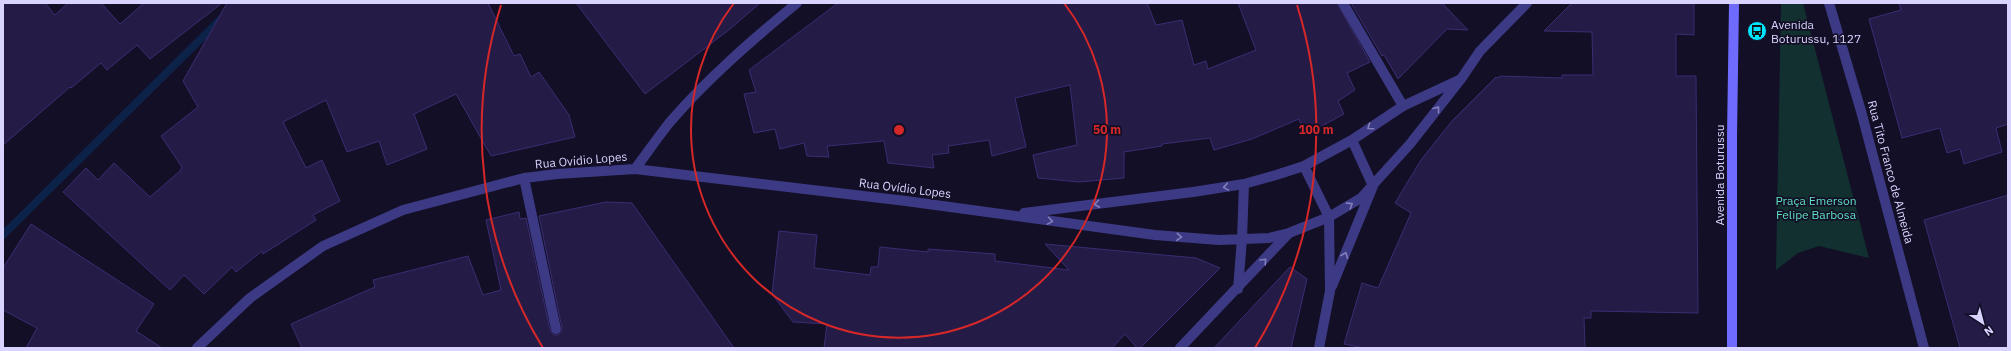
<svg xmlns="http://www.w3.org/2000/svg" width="2011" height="351" viewBox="0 0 2011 351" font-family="'IBM Plex Sans',sans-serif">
<rect width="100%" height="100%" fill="#130f26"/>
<path fill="#12302f" d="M1781,3h22l66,255 -50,-12 -21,7 -22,17z"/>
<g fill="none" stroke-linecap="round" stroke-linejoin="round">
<path stroke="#0c2248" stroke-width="8" d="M3,235l234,-232"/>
</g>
<path fill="#241b47" stroke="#3b2d73" d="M3,3h42l10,12 13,-12h33l19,21 24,-21h78l-72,56 -13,-14 -30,25 -6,-7 -30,25 -1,-1 -67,58z
M227,3h261l26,53 6,-2 11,23 8,-5 30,43 6,22 -84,19 -35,-62 -42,20 13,35 -40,16 -8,-24 -32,11 -21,-52 -43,22 23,46 16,-8 18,41 -27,14 3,5 -53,34 -1,-3 -26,21 -4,-5 -28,27 -20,-19 -14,15 -107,-98 23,-24 12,12 16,-17 36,34 30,-26 2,-4 -21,-31 37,-29 -15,-26z
M576,3h184l-30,26 -85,65z
M838,3h309l9,22 26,-5 12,45 12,-4 2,8 48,-19 -18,-47h99l33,59 -23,11 8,17 -17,11 6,13 -39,21 -6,-16 -47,20 -38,11 -4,-12 -48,6v2l-38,6v26l-45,4 -41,-4 -5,-23 44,-10 -7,-60 -55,13 11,49 -34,9 -3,-16 -41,6 1,7 -17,2 2,13 -46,-5 -4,-22 -57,5 2,11 -22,-1 -3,-13 -24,6 -5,-20 -21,4 -10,-39 12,-2 -7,-22z
M1351,3h91l26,27 -21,-1 -49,50 -14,-24 -2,1z
M1572,3h122v32l-18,-1v42h20l2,237 -107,-2v7h-7l1,30h-221l-20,-4 18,-61 16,5 33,-75 -16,-10 26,-43 31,-39 44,-44 2,1 2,-2 62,2v-3h31l-1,-43 -48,-1z
M1899,3h109v121l-12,4 6,24 -38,12 -4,-15 -13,4 -7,-25 -38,10 -33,-119 32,-9z
M2008,195v153h-48l-36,-128z
M606,202l26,1 102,145h-432l-11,-24 84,-37 -2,-7 95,-24 15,39 18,-5 -15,-70 33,-8 1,7 6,-1 24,112 4,5h4l4,-4v-3l-23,-112z
M31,224l123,80 -18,27 26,17h-136l11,-20 -34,-18v-42z
M779,231l38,4 -3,33 56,7 1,-8h7l2,-20 48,5v-3l67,5v7l74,9 -24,-26 151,14 24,10 -80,80h-3l-12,-14 -13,14h-288l3,-24 -34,-2 -21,-28z
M1290,267l17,12 -16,69h-77z"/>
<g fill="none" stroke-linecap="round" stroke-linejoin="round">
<path stroke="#3d3a85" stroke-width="10" d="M1343,3l60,103"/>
<path stroke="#3d3a85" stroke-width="10" d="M1829,3l32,108 63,237
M1304,166l25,51 1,74 -11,57
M635,169c12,-16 23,-32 35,-47 38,-44 82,-82 127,-119
M524,178l32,151
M1024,213l169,-21 51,-8 32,-9 28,-9 48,-26 51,-34 56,-26
M1332,286l41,-100 -21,-46
M1238,289l4,-50 2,-55
M197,348l53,-50 73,-52 80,-36 121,-32 33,-4 78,-5 271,32 249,34 64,5 50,-2 20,-5
M1180,348l109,-115 40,-16 32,-19 49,-54 51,-65 19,-28 47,-48"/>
<path stroke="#6f6bff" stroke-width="10" d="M1732,348v-212l2,-133"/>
</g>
<defs><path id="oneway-chevron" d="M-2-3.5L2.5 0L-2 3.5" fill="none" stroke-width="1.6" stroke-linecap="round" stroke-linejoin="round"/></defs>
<g stroke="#837fbc">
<use href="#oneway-chevron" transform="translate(1437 109) rotate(-52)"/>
<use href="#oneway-chevron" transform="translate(1370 127) rotate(145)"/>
<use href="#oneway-chevron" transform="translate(1226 187) rotate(171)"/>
<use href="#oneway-chevron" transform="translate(1097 204) rotate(173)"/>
<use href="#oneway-chevron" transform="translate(1350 205) rotate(-33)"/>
<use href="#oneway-chevron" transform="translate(1050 221) rotate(9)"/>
<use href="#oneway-chevron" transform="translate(1179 237) rotate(4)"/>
<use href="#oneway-chevron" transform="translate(1345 255) rotate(-68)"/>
<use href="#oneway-chevron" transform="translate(1264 261) rotate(-47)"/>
</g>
<g fill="none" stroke="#d62828" stroke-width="2">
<path d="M1064 3A208 208 0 1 1 734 3"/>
<path d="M543 348A417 417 0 0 1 501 5M1297 5A417 417 0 0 1 1255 348"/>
</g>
<defs>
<symbol id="bus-disc" viewBox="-11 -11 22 22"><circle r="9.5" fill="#00e5ff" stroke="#130f26"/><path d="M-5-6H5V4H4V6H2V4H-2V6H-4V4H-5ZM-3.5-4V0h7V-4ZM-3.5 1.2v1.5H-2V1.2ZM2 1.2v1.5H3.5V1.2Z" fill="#111"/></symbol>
</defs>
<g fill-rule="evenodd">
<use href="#bus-disc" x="1746" y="20" width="22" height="22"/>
</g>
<g text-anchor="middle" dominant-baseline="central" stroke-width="3.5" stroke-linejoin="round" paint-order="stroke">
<g font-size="12" fill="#d9d4ff" stroke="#130f26" text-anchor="start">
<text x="1771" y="24">Avenida<tspan x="1771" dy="14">Boturussu, 1127</tspan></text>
</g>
<g font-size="12" fill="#d9d4ff" stroke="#130f26">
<text transform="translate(581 160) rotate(-5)">Rua Ovídio Lopes</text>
<text transform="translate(1891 172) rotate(75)">Rua Tito Franco de Almeida</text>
<text transform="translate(1719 175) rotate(-90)">Avenida Boturussu</text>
<text transform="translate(905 188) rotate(7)">Rua Ovídio Lopes</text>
</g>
<g font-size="12" fill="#5fe0c0" stroke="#130f26">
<text x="1816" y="200">Praça Emerson<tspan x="1816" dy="14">Felipe Barbosa</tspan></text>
</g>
</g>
<circle cx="899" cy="130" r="6" fill="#d62828" stroke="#130f26" stroke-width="2"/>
<g font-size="12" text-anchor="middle" font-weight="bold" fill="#d62828" stroke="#130f26" stroke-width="3.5" stroke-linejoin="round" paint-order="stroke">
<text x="1107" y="134">50 m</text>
<text x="1316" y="134">100 m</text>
</g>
<rect width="2011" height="351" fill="none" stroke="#d9d4ff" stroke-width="8"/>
<g transform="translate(1983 323) rotate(144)" stroke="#130f26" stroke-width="3" paint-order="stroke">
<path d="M0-3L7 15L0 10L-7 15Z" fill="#d9d4ff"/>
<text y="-6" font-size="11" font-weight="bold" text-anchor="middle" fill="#d9d4ff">N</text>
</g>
</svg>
